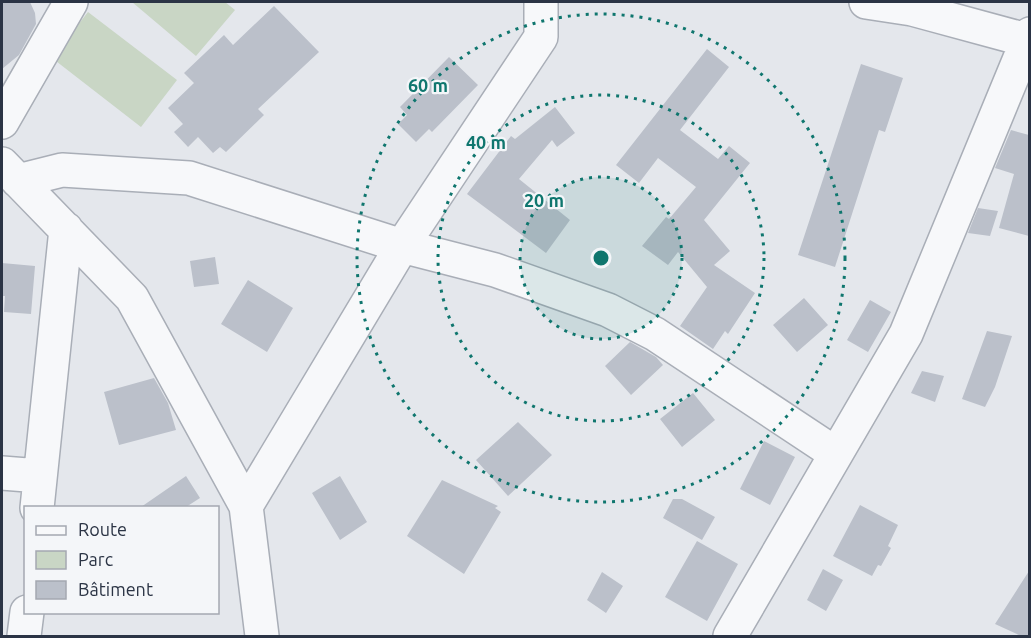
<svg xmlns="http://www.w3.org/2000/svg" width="1031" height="638" viewBox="0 0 1031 638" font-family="Ubuntu,sans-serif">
<rect width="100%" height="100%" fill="#e4e7ec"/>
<path fill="#c9d6c5" d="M132,2h93l10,8 -39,46z
M88,12l89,68 -36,47 -89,-69z"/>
<path fill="#bbc0ca" d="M2,2h28l5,11 1,11 -17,31 -17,14z
M274,6l45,46 -61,57 6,6 -38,37 -6,-5 -7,6 -15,-16 -10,10 -14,-15 9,-8 -15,-16 26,-25 -10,-10 40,-38 9,10z
M707,49l22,18 -49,63 38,29 11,-13 21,17 -46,57 26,31 -16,14 41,28 -27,41 -3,-3 -12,18 -33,-23 27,-39 -29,-35 -10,13 -26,-19 24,-29 3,2 27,-32 -38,-29 -19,25 -23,-18z
M449,57l29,28 -46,47 -3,-3 -13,13 -18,-18 9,-9 -7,-8z
M861,64l42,14 -18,54 -6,-2 -44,137 -37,-12z
M555,107l20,26 -18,14 -5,-7 -33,39 51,41 -24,33 -79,-59 44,-58 4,3z
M1011,130l18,5v101l-30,-8 15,-54 -19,-6z
M978,208l20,3 -8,25 -22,-3z
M215,257l4,27 -25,3 -4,-26z
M2,263l33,3 -4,48 -27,-2 1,-16h-3z
M248,280l45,28 -26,44 -46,-28z
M804,298l24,27 -31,27 -24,-27z
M870,300l21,12 -23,40 -21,-12z
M987,331l25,5 -17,51 -10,20 -23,-8z
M630,342l26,15 7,8 -32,30 -26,-29z
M922,371l22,5 -9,26 -24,-9z
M154,378l14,25 8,27 -57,15 -15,-53z
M693,393l22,27 -33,27 -22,-28z
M518,422l34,33 -44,41 -32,-36z
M764,441l31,16 -25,48 -30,-16z
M186,476l14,22 -14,9h-45z
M340,476l27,46 -27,18 -28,-47z
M442,480l56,26 -3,2 6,4 -37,62 -57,-38z
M673,499h9l33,18 -13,23 -39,-22z
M860,505l38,20 -10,21 3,2 -10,18 -3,-1 -6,11 -39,-20z
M697,541l41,23 -31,57 -42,-24z
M823,569l20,11 -17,31 -19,-11z
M1029,571v65h-8l-26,-12z
M602,572l21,14 -17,27 -19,-13z"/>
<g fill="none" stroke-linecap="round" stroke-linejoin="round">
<defs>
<path id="minor" d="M866,2l46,7 118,32
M2,122l69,-120
M2,164l130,134 114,208 16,130
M18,181l44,-11 127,8 213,68 93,24 113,40 47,24 181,120
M2,473l38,3
M246,506l156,-260 139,-209v-35
M37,508l29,-279
M24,636l3,-24
M730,636l176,-302 124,-300"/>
</defs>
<use href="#minor" stroke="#a9aeb7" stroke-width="36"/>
<use href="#minor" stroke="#f7f8fa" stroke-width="33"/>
</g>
<circle cx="601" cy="258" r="81" fill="#0f766e" fill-opacity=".12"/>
<g fill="none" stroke="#0f766e" stroke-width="3" stroke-dasharray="3 6">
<circle cx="601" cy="258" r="81"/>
<circle cx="601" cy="258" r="163"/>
<circle cx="601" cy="258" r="244"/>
</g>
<circle cx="601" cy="258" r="9" fill="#0f766e" stroke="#f4f6f9" stroke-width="3"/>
<g font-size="18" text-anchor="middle" font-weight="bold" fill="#0f766e" stroke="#f4f6f9" stroke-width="4.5" stroke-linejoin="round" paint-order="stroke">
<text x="428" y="92">60 m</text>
<text x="486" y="149">40 m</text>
<text x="544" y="207">20 m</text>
</g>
<rect width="1031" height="638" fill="none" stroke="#2b3445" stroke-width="6"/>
<rect x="24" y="506" width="195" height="108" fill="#f4f6f9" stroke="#a4a8b1" stroke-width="1.5"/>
<rect x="36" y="526" width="30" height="9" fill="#f7f8fa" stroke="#a4a8b1" stroke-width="1.5"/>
<text x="78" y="536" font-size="18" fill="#2b3445">Route</text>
<rect x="36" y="551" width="30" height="18" fill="#c9d6c5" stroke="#a4a8b1" stroke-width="1.5"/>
<text x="78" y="566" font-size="18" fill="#2b3445">Parc</text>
<rect x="36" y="581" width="30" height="18" fill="#bbc0ca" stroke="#a4a8b1" stroke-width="1.5"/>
<text x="78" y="596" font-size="18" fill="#2b3445">Bâtiment</text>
</svg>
